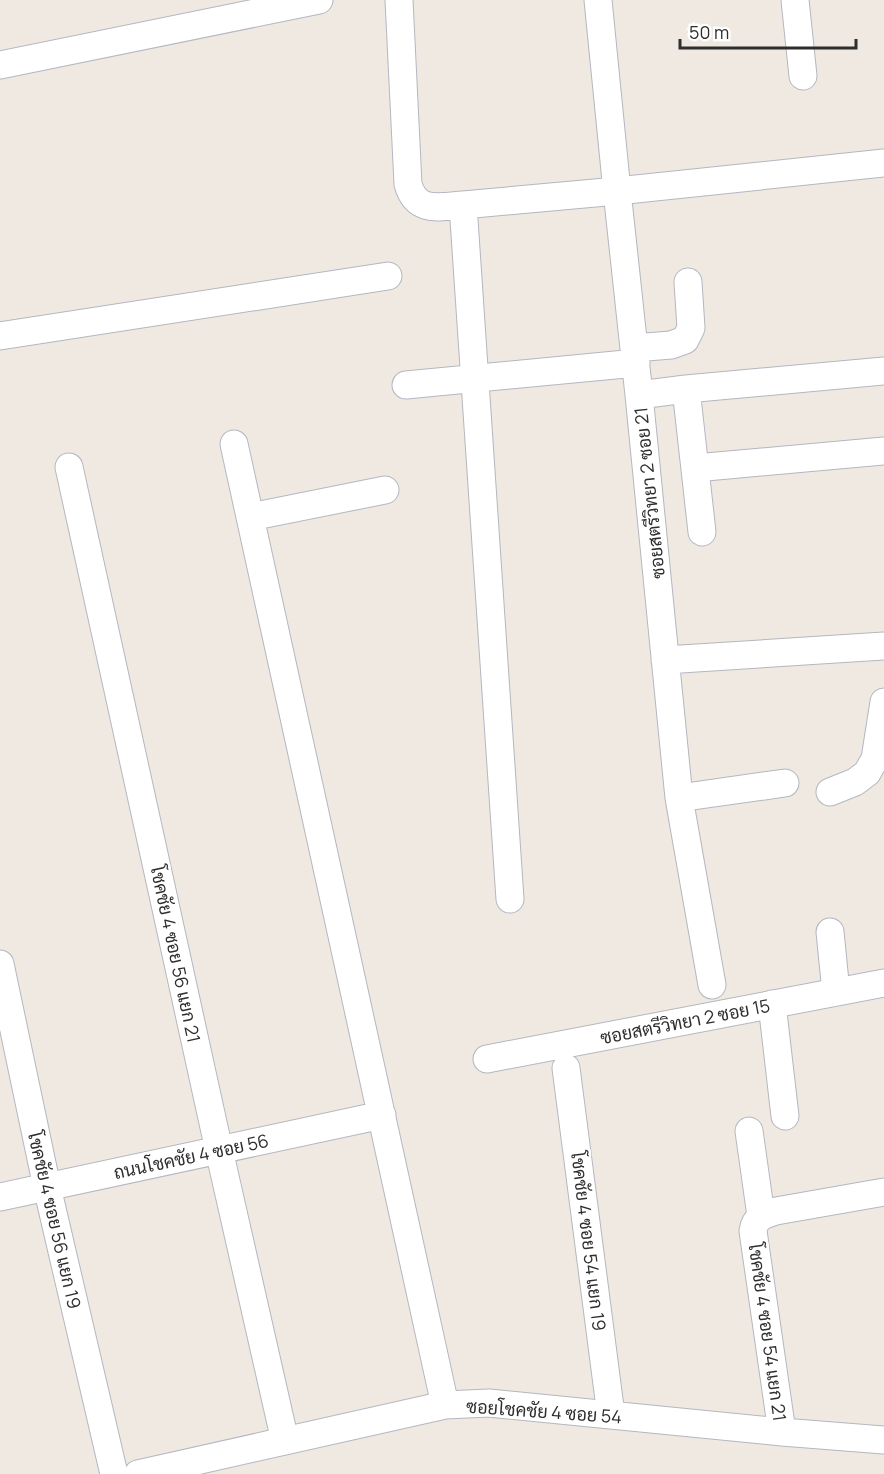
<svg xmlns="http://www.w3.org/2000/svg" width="884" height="1474" viewBox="0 0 884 1474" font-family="Manrope,Sarabun,sans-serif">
<rect width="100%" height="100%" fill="#efe9e1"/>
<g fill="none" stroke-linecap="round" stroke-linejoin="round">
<defs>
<path id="minor" d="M399,0l9,184c8,29 30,23 55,21l154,-14 267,-28
M598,0l19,191 22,204 40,403 33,187
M795,0l8,76
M0,65l319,-65
M463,205l47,694
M0,336l388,-60
M634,348l37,-3 14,-5 6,-12 -3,-46
M406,385l230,-22
M686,389l16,143
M639,395l47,-6 198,-18
M234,444l211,961
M69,467l150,683 66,291
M695,468l189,-17
M250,517l135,-27
M665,660l219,-14
M830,792l25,-10 12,-9 8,-14 9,-57
M679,798l106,-15
M830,932l6,60
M0,964l47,223 67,287
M772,1004l13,112
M487,1059l397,-76
M566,1068l45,347
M749,1131l12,85
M0,1197l382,-82
M782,1432l-29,-201c2,-14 11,-16 23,-20l108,-19
M138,1474l307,-69 44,-2 293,29 102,8"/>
</defs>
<use href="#minor" stroke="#b4b7c1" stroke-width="29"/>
<use href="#minor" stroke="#fff" stroke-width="27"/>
</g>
<g text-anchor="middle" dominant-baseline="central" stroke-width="5" stroke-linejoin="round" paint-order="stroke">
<g font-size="18" fill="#2e2e2e" stroke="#fff">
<text transform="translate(649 493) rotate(-96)">ซอยสตรีวิทยา 2 ซอย 21</text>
<text transform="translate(176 954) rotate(78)">โชคชัย 4 ซอย 56 แยก 21</text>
<text transform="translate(685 1021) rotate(-11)">ซอยสตรีวิทยา 2 ซอย 15</text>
<text transform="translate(191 1156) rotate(-12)">ถนนโชคชัย 4 ซอย 56</text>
<text transform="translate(55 1220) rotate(77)">โชคชัย 4 ซอย 56 แยก 19</text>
<text transform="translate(589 1241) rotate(83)">โชคชัย 4 ซอย 54 แยก 19</text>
<text transform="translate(768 1332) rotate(82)">โชคชัย 4 ซอย 54 แยก 21</text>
<text transform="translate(544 1411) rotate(4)">ซอยโชคชัย 4 ซอย 54</text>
</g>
</g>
<path d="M680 39v9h176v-9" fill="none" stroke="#2e2e2e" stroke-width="3"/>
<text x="689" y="39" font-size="18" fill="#2e2e2e" stroke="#ffffff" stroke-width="4.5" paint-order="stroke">50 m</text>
</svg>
